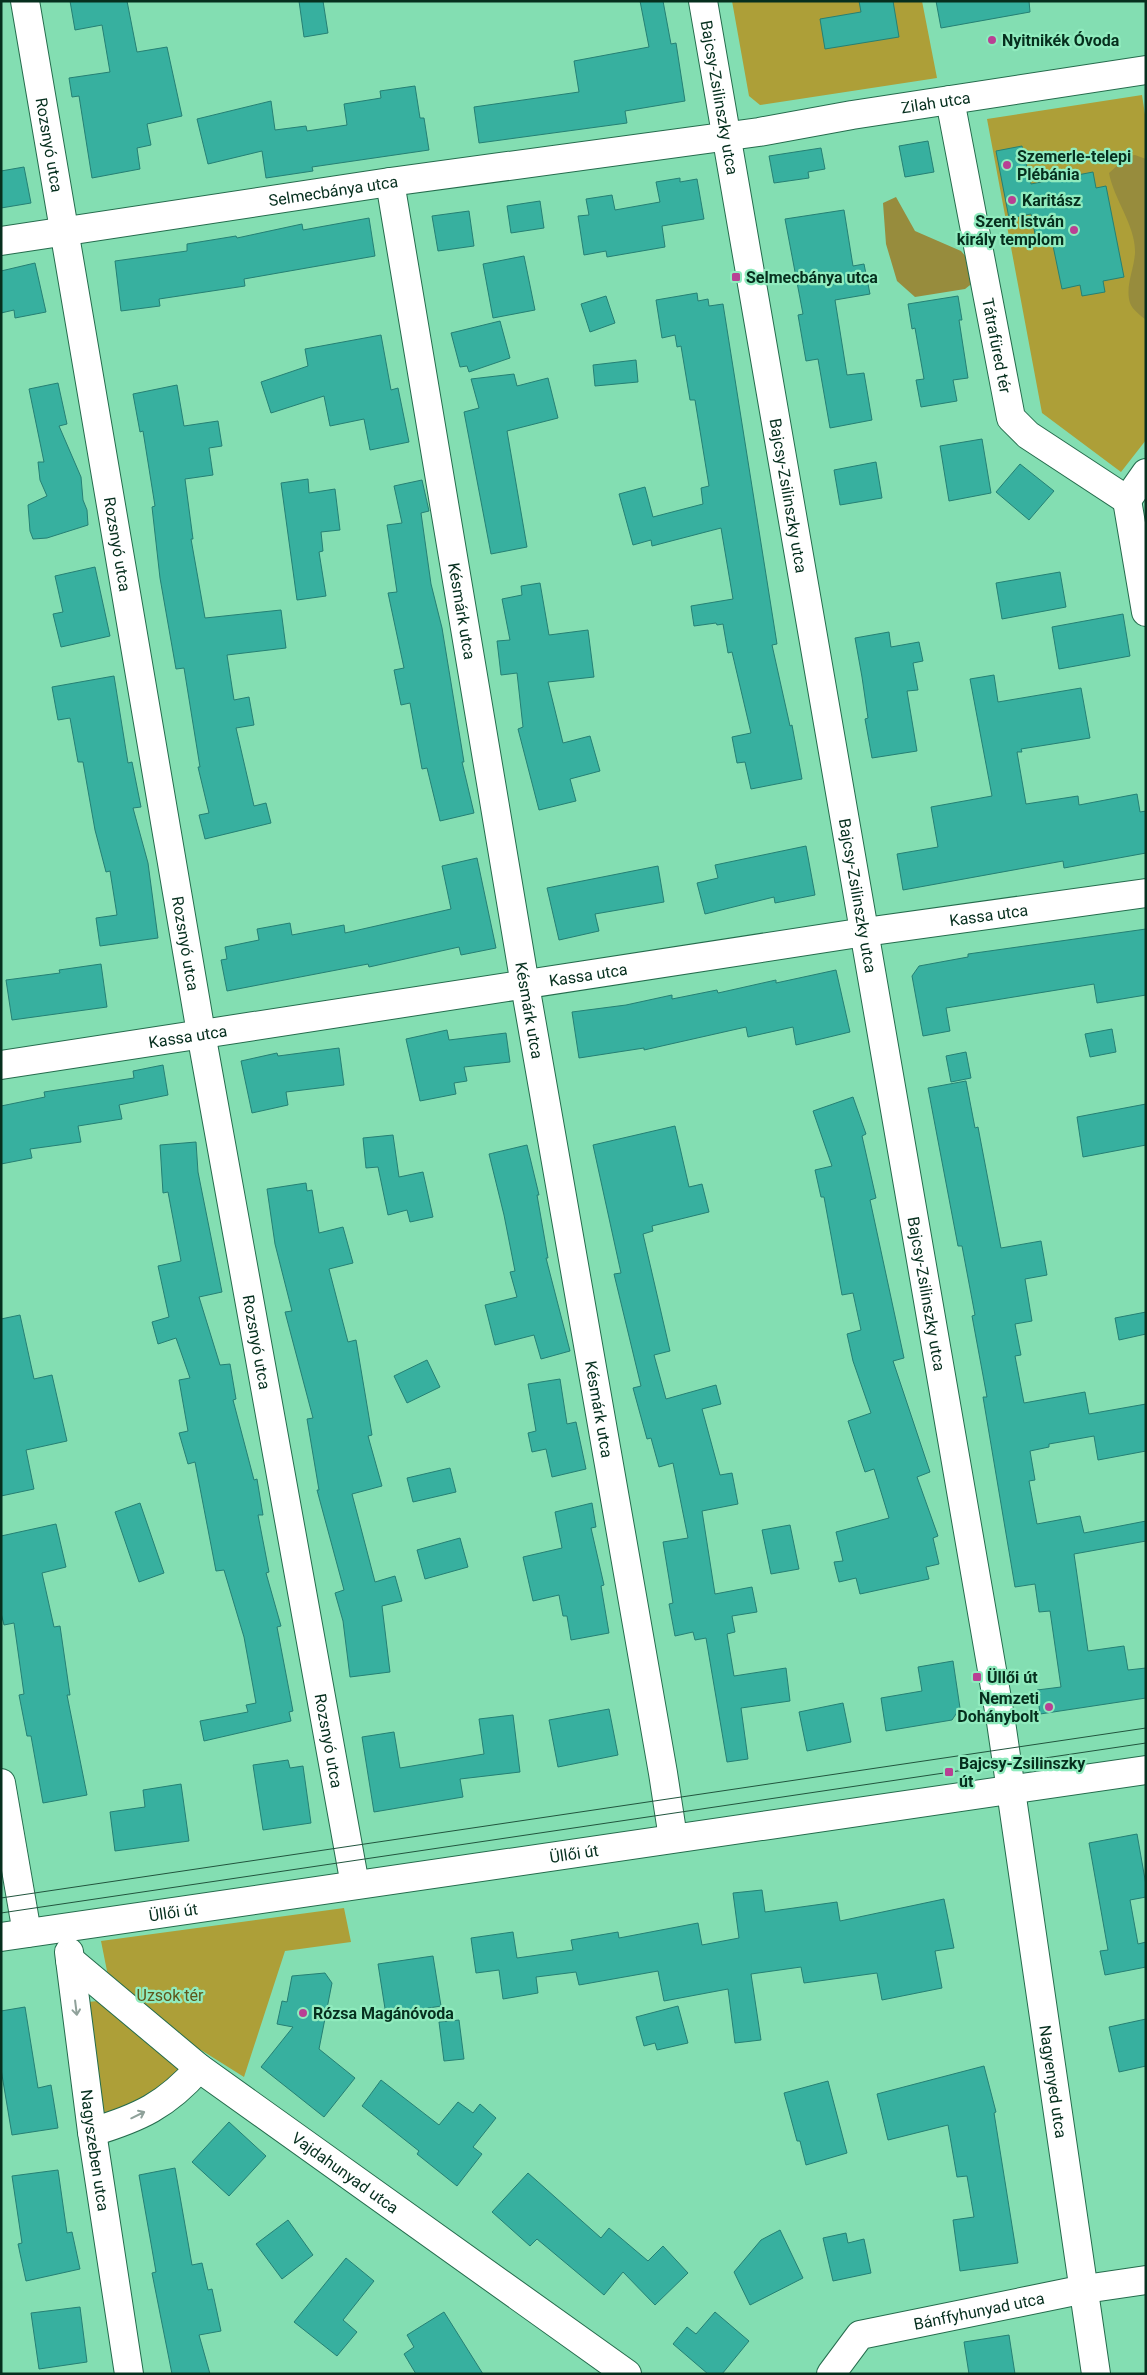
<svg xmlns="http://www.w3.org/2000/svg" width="1147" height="2375" viewBox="0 0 1147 2375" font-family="Roboto,sans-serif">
<rect width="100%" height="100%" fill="#83deb2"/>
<path fill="#ad9f38" d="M732,1h190l15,77 -177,27 -11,-9z
M1142,95l4,26v319l-25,32 -79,-59 -55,-294z
M344,1908l7,34 -66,9 -41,126 -43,-27 -31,32 -33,26 -33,10 -16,-116 19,-2 2,-19 -8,-40z"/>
<path fill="#978c3d" d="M1135,155l11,4v161c-5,-4 -14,-11 -16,-17 -5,-17 4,-33 5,-50 1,-27 -21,-53 -26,-80l19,-17z
M896,197l19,34 46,20 13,15v16l-9,7 -50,8 -18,-16 -11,-37 -3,-41z"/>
<path fill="#37b09f" stroke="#258074" d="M70,1h57l10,51 30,-5 15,69 -35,8 4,21 -14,3 3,21 -48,9 -13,-82 -7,1 -3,-19 41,-6 -8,-47 -27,5z
M299,1h24l5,32 -24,4z
M640,1h23l8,43 5,-1 9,58 -60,10 2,12 -148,20 -5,-36 105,-15 -5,-31 75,-14z
M859,1h34l6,36 -74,12 -5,-30 41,-7z
M936,1h93l1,11 -89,16z
M415,86l5,32h4l5,32 -117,17 1,4 -47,7 -4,-27 -54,13 -11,-45 74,-18 4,29 31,-4 1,5 40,-6 -3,-21 37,-6 -1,-7z
M928,141l6,31 -29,5 -6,-31z
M1022,146l9,38 62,-12 3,16 10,-2 18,91 -21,4 2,11 -23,4 -2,-11 -18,4 -10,-48 -15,3 -6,-30 -22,4 -13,-67z
M821,148l4,21 -17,3 1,6 -35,5 -5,-27z
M24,167l7,36 -30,5v-37z
M680,178v4l17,-3 7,40 -42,7 3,21 -58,10 -1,-6 -22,4 -6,-39 11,-1 -3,-16 26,-4 3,15 45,-8 -4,-20z
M540,201l4,27 -33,5 -4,-27z
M844,210l9,56 11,-2 6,30 -35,6 12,75 17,-2 8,47 -42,8 -12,-69 -12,2 -8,-46 5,-1 -18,-95z
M469,211l5,35 -36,5 -6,-35z
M369,218l6,38 -131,23 1,7 -86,13 1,7 -39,5 -6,-50 72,-10v-7l49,-8 1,2 65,-14 1,6z
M524,256l11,54 -42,8 -10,-54z
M35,263l11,49 -31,6 -1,-8 -13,3v-42z
M697,293l1,8 10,-2 1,7 14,-2 54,340 -5,1 18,81 2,-1 10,54 -51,10 -6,-27 -8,1 -5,-26 19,-4 -19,-81 -4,1 -5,-29 -6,1 -1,-2 -22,3 -3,-20 42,-7 -12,-71 -69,18 -1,-6 -18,5 -14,-51 26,-7 8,30 50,-13 -2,-16 8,-2 -14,-86h-5l-9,-54 -4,1 -2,-12 -13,3 -6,-38z
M606,296l9,27 -25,9 -9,-28z
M958,296l4,24h-3l9,58 -15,2 4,21 -36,6 -5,-27 8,-1 -9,-51 -3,1 -4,-25z
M500,321l10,37 -41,14 -2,-6 -7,1 -9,-34z
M381,335l10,55 7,-2 11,54 -39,8 -6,-31 -34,7 -6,-30 -53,17 -10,-31 47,-16 -3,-17z
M636,360l2,22 -43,4 -2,-21z
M514,374l3,12 31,-8 10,40 -51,13 20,116 -36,7 -27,-142 15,-4 -8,-29z
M58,383l9,41 -8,2 22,51 2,23 4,10 1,15 -41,13 -14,1 -3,-8 -2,-26 19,-9 -7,-16 -2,-18h6l-15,-73z
M177,385l7,41 34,-5 4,25 -13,2 4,27 -28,4 8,60h-2l14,79 76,-8 5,38 -59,7 7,45 15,-3 5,28 -18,3 18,78 12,-3 5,20 -66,16 -6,-24 10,-2 -11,-46h2l-16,-99 -8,1 -16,-91 -8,-71 3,-1 -12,-75 -3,1 -7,-38z
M982,439l9,54 -42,8 -9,-55z
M876,462l6,36 -42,7 -6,-35z
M1020,464l34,27 -25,29 -33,-28z
M308,479l1,14 26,-4 5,41 -19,2 2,19 -4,1 7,44 -29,4 -16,-117z
M422,480l7,31 -8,2 10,71 11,44 22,134h-2l12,51 -34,8 -13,-53 -5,1 -12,-66 -9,2 -7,-35 10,-2 -16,-75 9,-1 -10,-67 15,-2 -8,-37z
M95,567l15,69 -49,11 -8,-33 10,-2 -8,-36z
M1060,572l6,35 -64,12 -6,-36z
M540,583l9,52 39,-5 6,47 -46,5 15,61 27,-7 10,35 -30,8 6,22 -37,9 -21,-81 5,-2 -6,-54 -16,2 -4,-34 13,-1 -8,-41 20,-4 -1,-9z
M1123,614l7,42 -71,13 -7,-42z
M889,632l2,15 28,-5 4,19 -10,2 5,27 -11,1 10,60 -45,7 -7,-39 3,-1 -6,-41 -7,-39z
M994,675l4,27 83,-14 9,50 -69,11 1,3h-5l9,52 52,-8 1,9 58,-11 3,18 6,-1v42l-82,15 -1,-7 -160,29 -6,-36 41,-7 -7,-40 61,-11 -22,-117z
M114,676l14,87 4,-1 9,45 -8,1 15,55 10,75 -58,8 -4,-28 21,-3 -7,-44 -4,1 -11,-42 -12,-68h-5l-8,-44 -12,2 -6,-33z
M806,846l9,49 -40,8 -1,-6 -69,17 -8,-31 21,-5 -3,-13z
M477,858l19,90 -35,7 -2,-8 -90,20 -1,-3 -141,27 -6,-31 6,-1 -2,-12 34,-7 -2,-11 33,-6 2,12 52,-10 1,8 106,-24 -9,-43z
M658,866l6,36 -69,12 4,17 -40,9 -12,-52z
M1146,929v66l-49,8 -3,-19 -148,24 4,23 -27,5 -11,-60 7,-10 49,-9v-3z
M101,964l6,43 -95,13 -6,-40 54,-7 -1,-3z
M836,970l14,62 -54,13 -3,-18 -45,10 -2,-10 -102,23v-2l-65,10 -7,-46 54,-7 46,-10v4l45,-9 1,3 58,-13v3z
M1112,1029l4,23 -26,5 -5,-23z
M447,1030l2,10 57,-7 4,29 -46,5 3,14 -13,2 2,11 -36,7 -14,-62z
M339,1048l5,37 -58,7 2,13 -36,8 -11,-52 36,-8 1,3z
M966,1052l5,26 -20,4 -5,-26z
M163,1065l5,30 -49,10 3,14 -44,7 3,16 -51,7 2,9 -31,6v-58l44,-9 -1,-5 90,-14 -1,-7z
M966,1081l9,47 3,-1 23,121 40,-7 6,34 -22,4 7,42 -17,3 6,31 -6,1 9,47 61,-11 4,22 57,-10v47l-48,9 -4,-24 -45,8v3l-19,4 5,29 -6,1 8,43 43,-8 4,17 62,-12v20l-72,13 14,97 36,-5 4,24 18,-2v30l-106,16 -3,-24 24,-3 -11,-76 -11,1 -4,-28 -20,3 -32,-190h4l-15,-81 3,-1 -13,-69h-4l-30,-158z
M853,1097l13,37 -4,2 14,62 -6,2 34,158 -11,3 37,111 -13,5 21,59 -5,2 6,26 -13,3 3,12 -69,15 -4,-16 -17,4 -5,-20 9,-1 -7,-29 53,-14 -15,-49 -9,3 -17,-51 23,-8 -18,-52 -6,-27 14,-4 -8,-37 -11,2 -18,-98h-3l-6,-27 17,-4 -19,-55z
M1146,1104v41l-63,12 -6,-40z
M675,1126l14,61 13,-3 7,28 -57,14 1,5 -10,3 27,117 -16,4 12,44 50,-14 5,19 -19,5 18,66 12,-2 6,31 -36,7 13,83 37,-7 5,25 -25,4 3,16 -8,2 7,42 52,-8 4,33 -49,7 7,51 -21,3 -21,-124 -11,2 -2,-8 -18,4 -6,-32 4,-1 -10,-61 25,-4 -15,-75 -14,4 -8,-29 -4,1 -14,-51 8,-2 -27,-112 7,-1 -28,-128z
M393,1135l6,42 24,-5 10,45 -23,5 -3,-12 -19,5 -10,-48 -12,1 -3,-30z
M196,1142l2,30 24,120 -23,5 21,68 10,-1 6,35 -3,1 21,80 3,-1 6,36h-5l11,57 -3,1 15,53 -4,1 16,84 -4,1 2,9 -87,20 -4,-20 48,-9 -2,-7 10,-2 -12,-66 -20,-67 -8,1 -21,-109 -7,2 -9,-31 9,-2 -9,-51 11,-2 -14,-40 -18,6 -6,-22 17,-5 -11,-51 23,-5 -13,-69 -5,1 -3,-48z
M527,1145l12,50h-2l11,63h-2l24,93 -29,8 -7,-24 -39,10 -10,-40 32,-8 -7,-25 5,-1 -11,-56 -15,-61z
M306,1183l1,8 5,-1 7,43 24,-6 10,36 -24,6 19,73 8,-2 16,95 -4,1 14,50 -30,8 23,88 20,-6 7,25 -20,5 8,66 -40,5 -7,-56 -8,-28 9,-3 -27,-100h2l-12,-71 6,-1 -28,-106 7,-1 -17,-67 -8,-55z
M1146,1312v22l-27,6 -4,-22z
M20,1315l14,64 18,-4 15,66 -41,9 8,39 -33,7v-177z
M427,1360l13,27 -33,16 -13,-27z
M560,1379l7,45 9,-2 10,47 -34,8 -6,-28 -14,3 -4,-19 8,-2 -8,-47z
M450,1468l6,24 -43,10 -6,-24z
M140,1503l24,70 -25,9 -24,-70z
M592,1503l4,24 -5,1 13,57 -3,1 8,47 -38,7 -4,-24h-4l-4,-21 -26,6 -10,-44 39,-9 -7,-36z
M56,1524l10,43 -24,6 12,54 6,-1 10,69h-3l20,100 -44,8 -12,-67h-4l-8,-41 5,-1 -10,-71 -10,2 -3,-12v-77z
M790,1525l9,44 -28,5 -9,-44z
M460,1538l8,29 -43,12 -8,-29z
M953,1661l7,47 -8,12 -66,11 -5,-33 41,-7 -4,-24z
M843,1703l8,39 -44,9 -8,-39z
M609,1709l9,46 -60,12 -9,-47z
M513,1715l7,57 -60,7 3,18 -89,15 -12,-75 32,-5 6,36 84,-14 -5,-35z
M288,1760l2,8 13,-2 8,57 -48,7 -10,-65z
M181,1784l8,57 -74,10 -5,-39 35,-5 -2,-17z
M1137,1834l9,51v12l-16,3 8,44 8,-2v25l-41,8 -5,-24 8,-1 -19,-107z
M762,1890l3,22 72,-10 3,19 104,-22 10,49 -19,3 7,37 -60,12 -5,-27 -73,10 -3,-16 -50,7 10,66 -26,3 -7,-54 -64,12 -6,-30 -79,14 -3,-13 -40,5 2,16 -35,6 -4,-29 -23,3 -5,-35 42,-6 4,26 56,-8 -2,-10 47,-8 1,6 79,-15 4,22 37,-7 -6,-45z
M433,1956l8,50 -55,9 -8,-51z
M325,1973l7,10 -13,66 36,29 -31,39 -63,-50 32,-40 -16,-3 5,-23 5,1 5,-26z
M678,2006l10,37 -31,7 -2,-7 -11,3 -8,-29z
M25,2007l13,81 13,-3 7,43 -46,7 -11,-66v-58z
M1146,2019v47l-27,6 -10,-45z
M459,2020l5,39 -20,2 -5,-39z
M984,2066l12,46 -2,1 24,150 -58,8 -7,-51 21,-3 -7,-41 -10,1 -9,-52 -60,15 -11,-46z
M381,2080l58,45 19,-23 15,11 7,-9 16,14 -23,29 9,7 -25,32 -40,-32 2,-3 -57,-45z
M828,2081l19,72 -41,12 -6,-24h-3l-13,-48z
M229,2122l37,34 -37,40 -37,-34z
M175,2168l17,97 10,-2 6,27 4,-1 9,42 -22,4 11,39h-38l-20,-101 4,-1 -17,-97z
M58,2170l9,63 5,-1 8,37 -54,12 -8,-37 4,-1 -10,-67z
M528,2173l73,65 8,-10 39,33 15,-15 25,27 -33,32 -32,-33 -19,23 -67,-56 -7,7 -38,-34z
M288,2220l25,35 -31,24 -26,-35z
M780,2230l23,48 -53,27 -16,-33 27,-32z
M846,2233l2,10 16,-4 7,34 -38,8 -10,-43z
M346,2258l28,23 -31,39 14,12 -20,24 -43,-34z
M80,2307l7,55 -48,7 -8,-56z
M444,2312l39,62h-67l-12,-20 10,-7 -7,-12z
M715,2312l34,29 -27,33h-14l-35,-30 14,-17 9,7z
M1009,2335l6,39h-46l-5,-32z"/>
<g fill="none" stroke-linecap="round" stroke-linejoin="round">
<defs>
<g id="minor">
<path id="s1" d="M25,1l176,1032 154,852"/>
<path id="s2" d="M703,1l298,1721 95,652"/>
<path id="s3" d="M950,100l61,318 17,17 99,65"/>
<path id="s4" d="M390,182l135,803 138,788 10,65"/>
<path id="s5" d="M1,241l389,-59 369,-50 93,-17 294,-45"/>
<path d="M1127,500l19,112"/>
<path d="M1127,500l19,-27"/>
<path id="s6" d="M1,1065l864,-133 281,-39"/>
<path d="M1,1783l26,150"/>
<path id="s7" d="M69,1952l23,180 37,242"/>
<path id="s8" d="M70,1960l129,108 428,306"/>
<path d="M92,2132c47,-14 75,-27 107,-64"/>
<path id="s9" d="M831,2374l29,-39 225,-46 61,-9"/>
</g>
<g id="secondary">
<path id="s10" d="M1,1937l1145,-167"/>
</g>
</defs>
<use href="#minor" stroke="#256c4d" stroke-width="30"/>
<use href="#secondary" stroke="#256c4d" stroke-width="30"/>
<use href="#minor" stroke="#fff" stroke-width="28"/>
<use href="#secondary" stroke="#fff" stroke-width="28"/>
<path stroke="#21553e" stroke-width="1" d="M1,1898l1145,-170
M1,1913l1145,-170"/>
</g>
<defs><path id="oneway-shaft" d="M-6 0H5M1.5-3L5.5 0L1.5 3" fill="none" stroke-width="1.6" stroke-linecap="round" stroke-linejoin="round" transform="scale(1.25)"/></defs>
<g stroke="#8fa19a">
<use href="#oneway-shaft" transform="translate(76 2008) rotate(83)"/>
<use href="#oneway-shaft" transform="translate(138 2115) rotate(-26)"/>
</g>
<g fill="#b94094" stroke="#90ebbe" stroke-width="2">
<circle cx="992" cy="40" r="5"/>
<circle cx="1007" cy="165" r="5"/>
<circle cx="1012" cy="200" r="5"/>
<circle cx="1074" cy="230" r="5"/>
<rect x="731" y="272" width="10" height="10" rx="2.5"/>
<rect x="972" y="1672" width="10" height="10" rx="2.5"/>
<circle cx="1049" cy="1707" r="5"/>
<rect x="944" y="1767" width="10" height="10" rx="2.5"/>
<circle cx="303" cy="2013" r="5"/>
</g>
<g text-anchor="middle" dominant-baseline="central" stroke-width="4.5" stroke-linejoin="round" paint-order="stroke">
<g font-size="16" font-weight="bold" fill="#062f1e" stroke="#90ebbe" text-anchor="start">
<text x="1002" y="40">Nyitnikék Óvoda</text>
<text x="1017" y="156">Szemerle-telepi<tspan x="1017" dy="18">Plébánia</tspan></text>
<text x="1022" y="200">Karitász</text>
<text x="1064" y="221" text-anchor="end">Szent István<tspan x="1064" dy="18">király templom</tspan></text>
<text x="746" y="277">Selmecbánya utca</text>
<text x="987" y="1677">Üllői út</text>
<text x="1039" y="1698" text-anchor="end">Nemzeti<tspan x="1039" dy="18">Dohánybolt</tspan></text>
<text x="959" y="1763">Bajcsy-Zsilinszky<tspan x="959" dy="18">út</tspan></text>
<text x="313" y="2013">Rózsa Magánóvoda</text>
</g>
<g font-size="16" fill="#062f1e" stroke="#90ebbe">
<text stroke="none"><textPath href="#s2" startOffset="98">Bajcsy-Zsilinszky utca</textPath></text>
<text stroke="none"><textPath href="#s5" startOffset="945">Zilah utca</textPath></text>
<text stroke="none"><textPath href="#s1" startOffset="146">Rozsnyó utca</textPath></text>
<text stroke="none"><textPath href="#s5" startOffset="336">Selmecbánya utca</textPath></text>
<text stroke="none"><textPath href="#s3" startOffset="250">Tátrafüred tér</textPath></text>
<text stroke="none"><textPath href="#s2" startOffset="502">Bajcsy-Zsilinszky utca</textPath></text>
<text stroke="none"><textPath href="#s1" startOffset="551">Rozsnyó utca</textPath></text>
<text stroke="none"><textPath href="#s4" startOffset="435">Késmárk utca</textPath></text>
<text stroke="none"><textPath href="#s2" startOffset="908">Bajcsy-Zsilinszky utca</textPath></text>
<text stroke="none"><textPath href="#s6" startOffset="999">Kassa utca</textPath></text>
<text stroke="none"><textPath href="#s1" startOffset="956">Rozsnyó utca</textPath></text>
<text stroke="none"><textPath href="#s6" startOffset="594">Kassa utca</textPath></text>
<text stroke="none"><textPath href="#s4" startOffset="840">Késmárk utca</textPath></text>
<text stroke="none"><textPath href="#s6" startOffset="189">Kassa utca</textPath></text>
<text stroke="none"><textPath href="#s2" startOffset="1312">Bajcsy-Zsilinszky utca</textPath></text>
<text stroke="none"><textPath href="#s1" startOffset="1361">Rozsnyó utca</textPath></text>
<text stroke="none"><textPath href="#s4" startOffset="1245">Késmárk utca</textPath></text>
<text stroke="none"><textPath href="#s1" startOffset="1766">Rozsnyó utca</textPath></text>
<text stroke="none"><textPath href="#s10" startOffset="579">Üllői út</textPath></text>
<text stroke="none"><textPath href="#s10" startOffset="174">Üllői út</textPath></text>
<text stroke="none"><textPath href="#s2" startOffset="2110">Nagyenyed utca</textPath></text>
<text stroke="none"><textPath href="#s7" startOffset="200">Nagyszeben utca</textPath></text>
<text stroke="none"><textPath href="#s8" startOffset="348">Vajdahunyad utca</textPath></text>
<text stroke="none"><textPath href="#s9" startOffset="170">Bánffyhunyad utca</textPath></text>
</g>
<g font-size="16" fill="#5e561a" stroke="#90ebbe">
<text x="170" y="1995">Uzsok tér</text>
</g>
</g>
<rect width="1147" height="2375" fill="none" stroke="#062f1e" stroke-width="5"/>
</svg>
